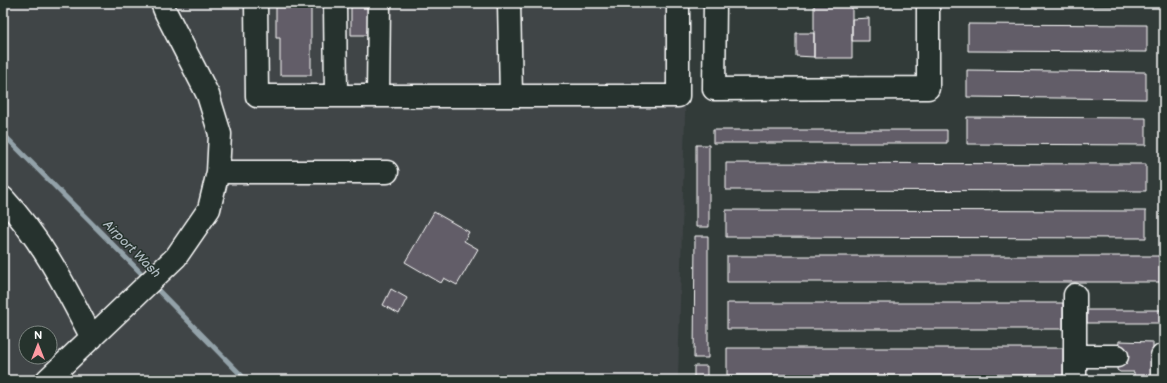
<svg xmlns="http://www.w3.org/2000/svg" width="1167" height="383" viewBox="0 0 1167 383" font-family="'Balsamiq Sans',sans-serif">
<rect width="100%" height="100%" fill="#323b39"/>
<filter id="ink" filterUnits="userSpaceOnUse"><feTurbulence type="fractalNoise" baseFrequency=".025" numOctaves="2"/><feDisplacementMap in="SourceGraphic" scale="8" xChannelSelector="R" yChannelSelector="G"/><feConvolveMatrix kernelMatrix="1 2 1 2 8 2 1 2 1" color-interpolation-filters="sRGB"/></filter>
<g filter="url(#ink)">
<path fill="#404547" fill-rule="evenodd" d="M3,3h685l-10,377h-675zM26,333h24v24h-24z"/>
<g fill="none" stroke-linecap="round" stroke-linejoin="round">
<path stroke="#93a2a9" stroke-width="5" d="M3,134l143,144
M153,285l93,95"/>
</g>
<path fill="#625d67" stroke="#fff" d="M814,3h38v55h-38z
M968,3h179v3l-179,-1z
M276,7h35v68h-31v-37h-4z
M351,7h19v28h-19z
M869,18v23h-17v-22z
M968,24l179,1v27l-179,-1z
M796,33h18v24l-18,-1z
M967,70l179,2v27l-179,-2z
M967,117l179,1v27l-179,-1z
M713,130h234v13h-234z
M696,145h13v82h-13z
M726,163l420,1v27l-420,-1z
M726,210l420,1v27l-420,-1z
M434,212l35,20 -5,9 14,8 -21,36 -13,-7 -3,5 -36,-21z
M695,236h13v122h-14z
M727,256h433v26h-433z
M391,289l16,9 -8,16 -16,-9z
M727,303h336v26h-336z
M1087,310h77v13h-77z
M1119,341l34,1v38h-19v-8h-14l-3,-2z
M727,348h336v27h-336z
M694,366h13v14h-13z"/>
<g fill="none" stroke-linecap="round" stroke-linejoin="round">
<defs>
<path id="minor" d="M256,3l1,93h421v-93
M335,3l1,92
M509,3l2,92
M715,3l-1,86 214,-1v-85
M378,95l1,-92
M218,172h169
M3,198c40,43 62,88 89,140
M1075,295v85
M1075,356h42
M1162,356v24
M47,380l129,-123 33,-48 9,-37 2,-38 -12,-39 -42,-82 -4,-10"/>
</defs>
<use href="#minor" stroke="#fff" stroke-width="25"/>
<use href="#minor" stroke="#26332d" stroke-width="22"/>
</g>
</g>
<g text-anchor="middle" dominant-baseline="central" stroke-width="3" stroke-linejoin="round" paint-order="stroke">
<g font-size="13" font-style="italic" fill="#aeb9bf" stroke="#26332d">
<text transform="translate(132 249) rotate(45)">Airport Wash</text>
</g>
</g>
<rect width="1167" height="383" fill="none" stroke="#26332d" stroke-width="16"/>
<rect x="8" y="8" width="1151" height="367" fill="none" stroke="#fff" stroke-width="1.5" filter="url(#ink)"/>
<g transform="translate(38 345)"><circle r="19" fill="#26332d" stroke="#7d8581"/>
<path d="M0-3L7 15L0 10L-7 15Z" fill="#ff9aa2"/>
<text y="-6" font-size="11" font-weight="bold" text-anchor="middle" fill="#ffffff">N</text>
</g>
</svg>
